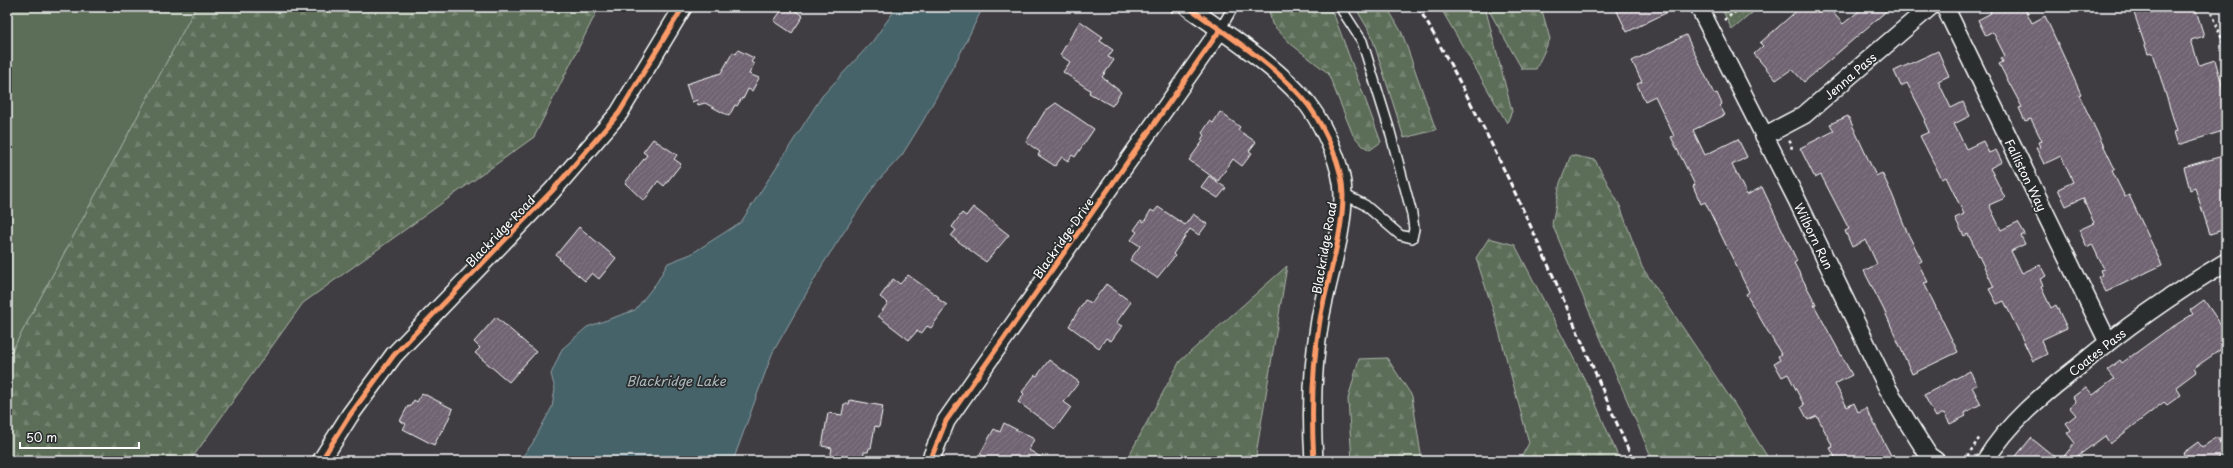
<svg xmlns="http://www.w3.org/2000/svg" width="2233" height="468" viewBox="0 0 2233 468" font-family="'Playpen Sans',sans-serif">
<defs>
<pattern id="forest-firs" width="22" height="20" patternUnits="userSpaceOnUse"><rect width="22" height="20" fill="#5c6e58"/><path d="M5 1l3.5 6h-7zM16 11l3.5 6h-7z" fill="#748471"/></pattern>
<pattern id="park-dots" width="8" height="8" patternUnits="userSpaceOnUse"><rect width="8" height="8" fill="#5c6e58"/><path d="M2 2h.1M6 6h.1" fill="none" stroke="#748471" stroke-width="1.8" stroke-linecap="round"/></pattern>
<pattern id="building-hatch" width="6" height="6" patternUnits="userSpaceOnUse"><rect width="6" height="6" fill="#6f6372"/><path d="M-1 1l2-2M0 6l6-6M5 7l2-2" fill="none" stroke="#857a87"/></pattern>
</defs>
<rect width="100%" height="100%" fill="#3f3d42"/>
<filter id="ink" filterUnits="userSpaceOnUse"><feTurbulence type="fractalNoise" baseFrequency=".025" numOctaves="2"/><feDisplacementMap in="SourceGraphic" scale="8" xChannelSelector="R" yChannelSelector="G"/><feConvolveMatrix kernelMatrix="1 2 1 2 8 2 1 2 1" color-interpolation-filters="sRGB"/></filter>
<g filter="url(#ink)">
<path fill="url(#forest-firs)" stroke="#aeb6ac" d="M7,7h592l-65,130 -231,166 -113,158h-183z
M1268,7h59l7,8 47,127 -11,8 -7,-4 -10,-11 -25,-62 -37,-29 -19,-20z
M1355,7h32l15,26 34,97 -32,8 -33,-104z
M1440,7h45l27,104 -5,12z
M1487,7h54l9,32 -14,30h-14z
M1571,155l24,5 25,46 22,61 93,138 35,56h-117l-101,-237 8,-41z
M1489,238l26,7 74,143 31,73h-101l10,-18 -34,-127 -19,-58z
M1287,266l-32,195h-129l54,-100z
M1387,358l25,38 10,65h-70l-4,-62 11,-40z"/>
<path fill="url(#park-dots)" stroke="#aeb6ac" d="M1721,7h38l-27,23z"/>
<path fill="#5c6e58" stroke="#aeb6ac" d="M7,7h189l-189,353z"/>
<path fill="#46636a" stroke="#90a1a6" d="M897,7h86l-22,45 -38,69 -21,34 -26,28 -53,81 -51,90 -39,107h-214l13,-17 20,-37 3,-18 -4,-15 11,-25 25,-22 48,-17 22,-28 11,-19 23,-9 50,-32 81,-126 50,-54z"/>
<path fill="url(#building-hatch)" stroke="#fff" d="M784,7h6l13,9 -11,17 -18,-12z
M1615,7h63l-51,25z
M1801,7h27l15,17 21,-17h27l-87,75 -12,-13 -16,11 -22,-26 9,-8 -3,-3z
M1988,7h36l8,16 13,-7 36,78 -2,1 33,68 3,6 -3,2 13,26 4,-2 33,70 -56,27 -8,-15 4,-2 -2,-5 4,-1 -12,-25 -5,3 -8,-17 15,-7 -11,-25 -17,8 -8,-17 15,-7 -12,-26 -17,8 -8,-16 4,-1 -2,-5 4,-1 -11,-22 -6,2 -6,-13 3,-1 -23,-43 4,-2 -2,-4 4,-2 -12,-24 -7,4 -8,-16 13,-7z
M2132,7h63l9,29 -13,4 8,25 16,-5 11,39v31l-48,15 -4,-13 3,-1 -24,-78 -5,1z
M1080,21l23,16 -3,4 13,9 -5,7 6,3 -12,17 19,15 -9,14 -23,-13 1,-3 -27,-18 7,-10 -10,-7z
M1686,35l28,59 3,-1 5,11 -2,2 5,9 -32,15 12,25 33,-16 9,18 -15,8 15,30 15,-8 35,74 -3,2 22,41 -2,1 38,70 -17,9 12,23 7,-4 4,9 8,-4 28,53h-57l-7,-13 3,-1 -16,-31 -9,4 -7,-13 3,-2 -16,-31 -6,3 -8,-14 6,-3 -2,-4 3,-2 -35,-60 3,-2 -44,-90 -4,2 -8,-18 2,-1 -24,-48 3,-1 -19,-40 -10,5 -8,-17 5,-2 -10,-21z
M738,50l16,8 -3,4 3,2 -5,10 10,4 -7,13 -4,-2 -5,10 -1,-1 -5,8 -2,-1 -6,11 -24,-13 -7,2 -1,-5 -5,2 -6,-18 35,-11 12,-21 3,2z
M1938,51l11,25 -11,5 13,27 12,-6 7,14 -16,8 12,25 17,-8 6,12 7,-3 6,12 -12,6 15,30 -16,7 12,25 17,-8 7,12 -4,2 4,8 -14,7 11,22 18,-8 6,11 -6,3 3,7 -2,1 10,21 5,-3 11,23 -26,12 6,14 -14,7 -29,-60 -7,3 -8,-15 5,-2 -26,-53 -4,2 -9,-18 9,-4 -18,-37 -4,2 -22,-43 9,-4 -5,-11 2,-1 -19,-37 -6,3 -7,-15z
M1056,103l38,26 -19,28 -3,-2 -4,6 -6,-4 -7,9 -17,-11 2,-3 -14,-10 19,-31z
M1220,112l20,15 -2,3 18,12 -7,9 3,2 -10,13 -9,-7 -15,22 -29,-21 14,-19 -2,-1 3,-5 -2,-2 8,-12 3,2z
M1848,116l28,60 6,-3 10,21 15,38 15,29 -4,2 10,19 -4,1 34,69 -46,22 -27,-62 -21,-41 13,-7 -11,-24 -14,7 -7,-16 4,-2 -13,-25 -15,-29 -6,3 -15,-30 34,-17 -4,-7z
M653,139l24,16 -3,4 7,5 -17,22 -6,-5 -14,20 -19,-18 22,-28 -4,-3z
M2226,155v74l-16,5 -15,-46 -5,2 -6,-23z
M1209,176l17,12 -8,10 -17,-11z
M973,207l36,28 -23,27 -35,-26 5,-6 -4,-3 10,-14 4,3z
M1158,207l27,18 8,-11 14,10 -8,11 -9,-6 -17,25 2,2 -18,22 -27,-18 10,-14 -9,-6 6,-8 -3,-2 7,-10 3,2 7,-12 3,2z
M579,227l37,31 -17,21 -7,-6 -7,8 -26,-22 1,-1 -4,-3z
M908,275l31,22 -1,2 9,6 -16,23 -4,-2 -6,8 -4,-3 -8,9 -31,-24 10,-13 -8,-6 13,-18 7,5z
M1106,284l25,18 -15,21 6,3 -11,15 -5,-3 -7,10 -30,-22 16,-26 7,3z
M2204,300l22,32v14l-32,22 2,4 -20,15 5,8 -14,10 -3,-3 -54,42 -5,-8 -34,25h-59l19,-23 29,23 15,-18 -8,-10 4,-3 -5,-7 10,-8 -7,-8 7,-5 -3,-5 13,-10 7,8 21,-16 -7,-9 13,-10 2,3 44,-32 27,-17 -3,-4z
M496,317l40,35 -27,30 -34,-29 5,-5 -6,-6z
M1049,360l30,22 -15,20 7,5 -16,22 -37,-27 6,-8 -2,-2 13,-17 2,1z
M1970,371l7,14 -5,2 9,17 -17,9 2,3 -16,8 -6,-11 -8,4 -12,-22z
M422,393l31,16 -10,22 -1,-1 -8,15 -31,-16 3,-5 -6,-3 8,-15 2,1 4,-7 3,2z
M850,400l33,6 -4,21 -4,-1 -4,22h-2l-1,4h-4l-1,9 -33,-2 2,-11 -10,-2 6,-33 14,2 2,-11h5z
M1004,423l30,16 -5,11 18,11h-54l-13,-7 14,-25 6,3z
M2218,437l8,15 -13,9h-31l4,-3 -3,-5 15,-11 4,5z"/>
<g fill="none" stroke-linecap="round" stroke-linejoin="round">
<defs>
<path id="service" d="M1340,7l22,34 27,87 23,86 2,15 -2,9 -12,-3 -35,-30 -22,-11
M1220,30l13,-23"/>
<path id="minor" d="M1188,7c38,27 93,62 121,99 16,22 34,61 34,89 0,42 -16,84 -23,125 -8,47 -9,94 -6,141
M1699,7l98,193 91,189 20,34 21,33 7,5
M1945,7l163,335
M1764,136l40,-21 126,-108
M321,461l29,-46 44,-60 158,-164 67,-78 64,-106
M930,461l16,-40 274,-391
M1985,461c24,-39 57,-66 93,-94 46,-39 96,-74 148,-105"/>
</defs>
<use href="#service" stroke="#fff" stroke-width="12"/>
<use href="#minor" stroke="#fff" stroke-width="20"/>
<path stroke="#fff" stroke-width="2.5" stroke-dasharray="3 3" stroke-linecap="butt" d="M1166,7l7,5
M2210,7l16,43
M1724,20l18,-13
M1789,141l3,3 -1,7
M1964,461l16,-24"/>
<use href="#service" stroke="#2a2d2e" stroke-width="9"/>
<use href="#minor" stroke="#2a2d2e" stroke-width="17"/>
<path stroke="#fff" stroke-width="3" stroke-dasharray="6 3" stroke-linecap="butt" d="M1418,7c85,145 149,300 215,454"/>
<defs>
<path id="cycleway" d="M1188,7c38,27 93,62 121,99 16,22 34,61 34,89 0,42 -16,84 -23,125 -8,47 -9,94 -6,141
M321,461l29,-46 44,-60 158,-164 67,-78 64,-106
M930,461l16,-40 274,-391"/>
</defs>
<use href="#cycleway" stroke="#2a2d2e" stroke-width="8"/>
<use href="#cycleway" stroke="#fa9b69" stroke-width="5"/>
</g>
</g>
<g text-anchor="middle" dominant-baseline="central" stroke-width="3.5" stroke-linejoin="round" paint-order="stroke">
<g font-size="12" fill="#fff" stroke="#2a2d2e">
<text transform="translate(1850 76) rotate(-41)">Jenna Pass</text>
<text transform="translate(2026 175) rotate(64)">Falliston Way</text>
<text transform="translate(500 231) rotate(-46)">Blackridge Road</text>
<text transform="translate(1814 236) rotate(64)">Wilborn Run</text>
<text transform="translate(1063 238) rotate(-55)">Blackridge Drive</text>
<text transform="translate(1324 248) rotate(-80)">Blackridge Road</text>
<text transform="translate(2097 352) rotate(-38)">Coates Pass</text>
</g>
<g font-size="13" font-style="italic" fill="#acb9bc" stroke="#2a2d2e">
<text x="676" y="380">Blackridge Lake</text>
</g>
</g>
<rect width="2233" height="468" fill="none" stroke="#2a2d2e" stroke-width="24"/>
<rect x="12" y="12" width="2209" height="444" fill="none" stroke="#fff" stroke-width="1.5" filter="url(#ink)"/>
<path d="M20 442v6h119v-6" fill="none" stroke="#ffffff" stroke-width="2"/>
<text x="26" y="442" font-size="12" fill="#ffffff" stroke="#2a2d2e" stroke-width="3" paint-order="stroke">50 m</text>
</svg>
